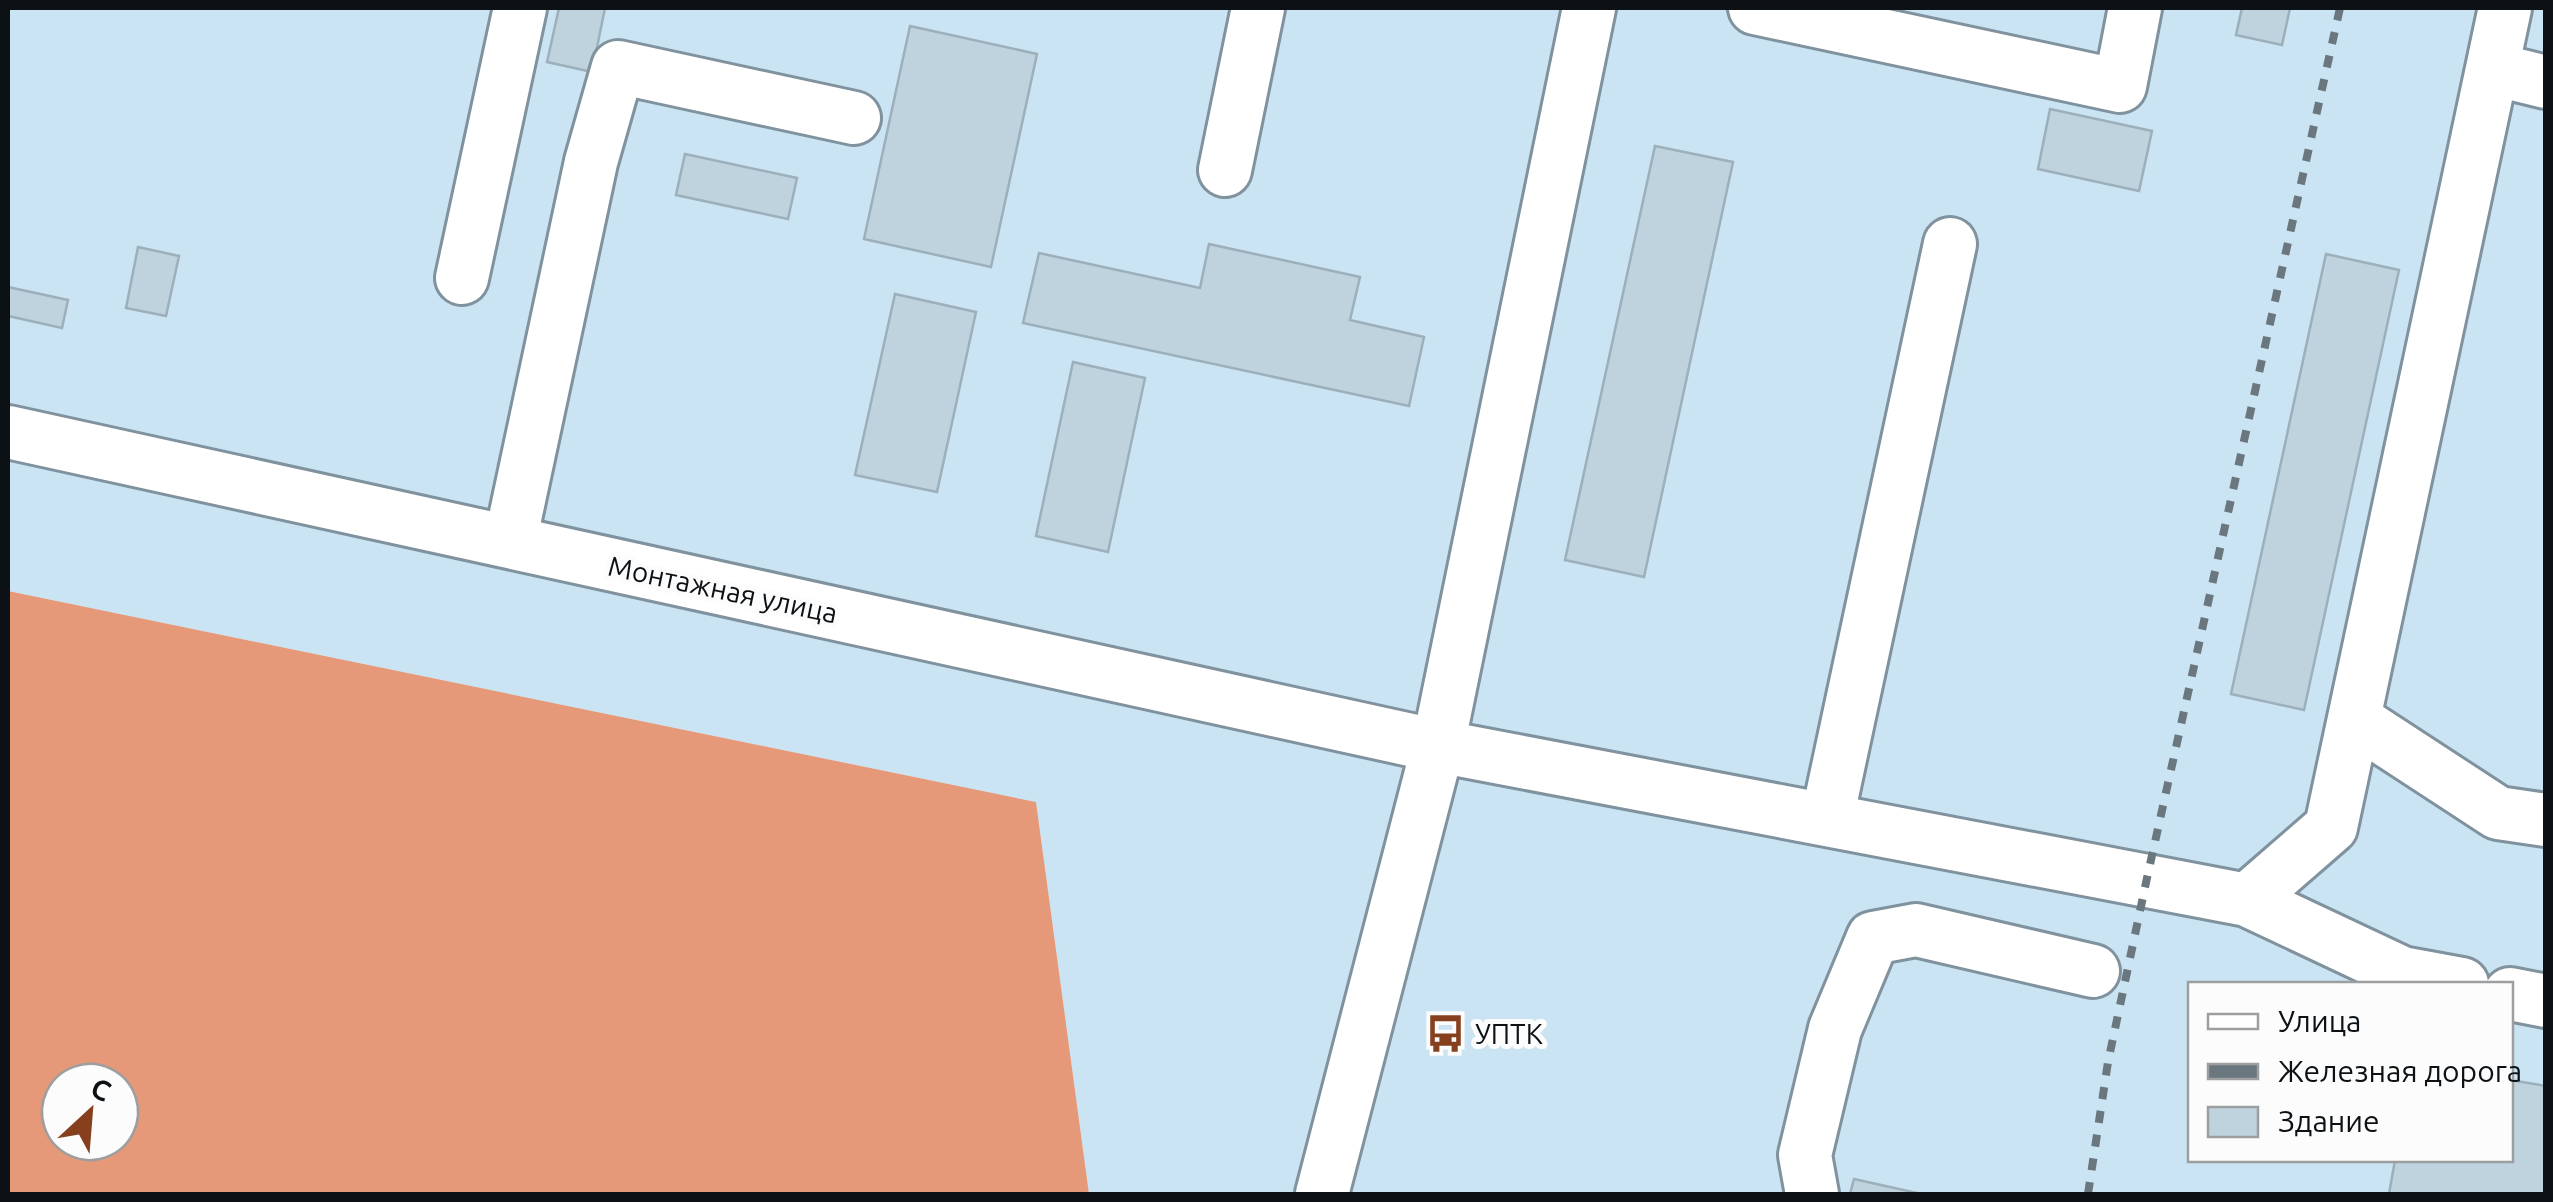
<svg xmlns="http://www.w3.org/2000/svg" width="2553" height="1202" viewBox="0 0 2553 1202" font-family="Ubuntu,sans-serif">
<rect width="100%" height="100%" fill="#dff2fe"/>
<path fill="#cae4f4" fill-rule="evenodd" d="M8,8h2537v1186h-1456l-53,-392 -1028,-211zM2190,984h320v176h-320z"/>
<path fill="#e69978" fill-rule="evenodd" d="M8,591l1028,211 53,392h-1081zM60,1082h60v60h-60z"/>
<path fill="#bfd3de" stroke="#9cafba" stroke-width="2.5" d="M559,8h46l-13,64 -45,-10z
M2242,8h48l-8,37 -46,-10z
M910,26l127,28 -46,213 -127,-28z
M2050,109l102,22 -13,60 -101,-22z
M1655,146l78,16 -89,415 -79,-17z
M685,154l112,24 -9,41 -112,-24z
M1209,244l151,33 -10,43 74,17 -15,69 -386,-83 16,-70 161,35z
M138,247l41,9 -13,60 -40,-8z
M2326,254l73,16 -95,440 -73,-16z
M8,287l60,13 -6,28 -54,-12z
M895,294l81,18 -39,180 -82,-17z
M1073,362l72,16 -37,174 -72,-16z
M2510,1080l36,6v108h-157l6,-34h115z
M1854,1179l63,14v1h-67z"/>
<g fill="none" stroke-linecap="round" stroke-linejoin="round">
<defs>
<path id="minor" d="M1755,8l365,78 15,-78
M2493,69l53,13
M1225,170l33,-162
M462,278l58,-270
M8,432l1430,314 809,154 155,73 60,11
M510,542l81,-380 27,-95 236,51
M2354,719l144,94 48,7
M1827,819l123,-575
M2247,900l84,-73 174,-819
M2510,994l36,7
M1322,1194l116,-448 151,-738
M1812,1194l-7,-39 30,-126 38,-91 43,-8 177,41"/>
</defs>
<use href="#minor" stroke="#80929d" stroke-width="58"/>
<use href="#minor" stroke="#fff" stroke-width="52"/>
<path stroke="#6b777e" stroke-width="8" stroke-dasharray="12 12" stroke-linecap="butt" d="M2088,1194l20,-132 39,-184 193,-870"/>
</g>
<defs>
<symbol id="bus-bare" viewBox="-9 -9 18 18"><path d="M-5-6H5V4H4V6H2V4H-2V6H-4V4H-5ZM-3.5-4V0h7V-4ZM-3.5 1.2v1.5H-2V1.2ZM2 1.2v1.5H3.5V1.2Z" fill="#87401e" stroke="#fcfcfc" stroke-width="2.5" paint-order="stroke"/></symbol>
</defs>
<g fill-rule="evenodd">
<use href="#bus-bare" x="1418" y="1006" width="55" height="55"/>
</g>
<g text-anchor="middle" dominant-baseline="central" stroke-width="10" stroke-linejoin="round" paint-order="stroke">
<g font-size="28" fill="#0b1115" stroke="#fcfcfc">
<text transform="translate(723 589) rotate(12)">Монтажная улица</text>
</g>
<g font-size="28" fill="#0b1115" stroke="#fcfcfc" text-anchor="start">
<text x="1475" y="1033">УПТК</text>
</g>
</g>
<rect width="2553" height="1202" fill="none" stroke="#0b1115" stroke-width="20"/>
<rect x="2188" y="982" width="325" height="180" fill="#fcfcfc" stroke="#9c9ea0" stroke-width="2.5"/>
<rect x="2208" y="1014" width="50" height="15" fill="#ffffff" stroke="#9c9ea0" stroke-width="2.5"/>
<text x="2278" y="1032" font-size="30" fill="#0b1115">Улица</text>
<rect x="2208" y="1064" width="50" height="15" fill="#6b777e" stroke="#9c9ea0" stroke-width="2.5"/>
<text x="2278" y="1082" font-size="30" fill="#0b1115">Железная дорога</text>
<rect x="2208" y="1107" width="50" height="30" fill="#bfd3de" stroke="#9c9ea0" stroke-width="2.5"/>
<text x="2278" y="1132" font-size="30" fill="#0b1115">Здание</text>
<g transform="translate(90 1112) rotate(26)"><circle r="48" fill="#fcfcfc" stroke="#9c9ea0" stroke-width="2.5"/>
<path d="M0-8L18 38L0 25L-18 38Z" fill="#87401e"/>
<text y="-15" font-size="28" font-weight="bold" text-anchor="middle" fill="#0b1115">С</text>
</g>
</svg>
